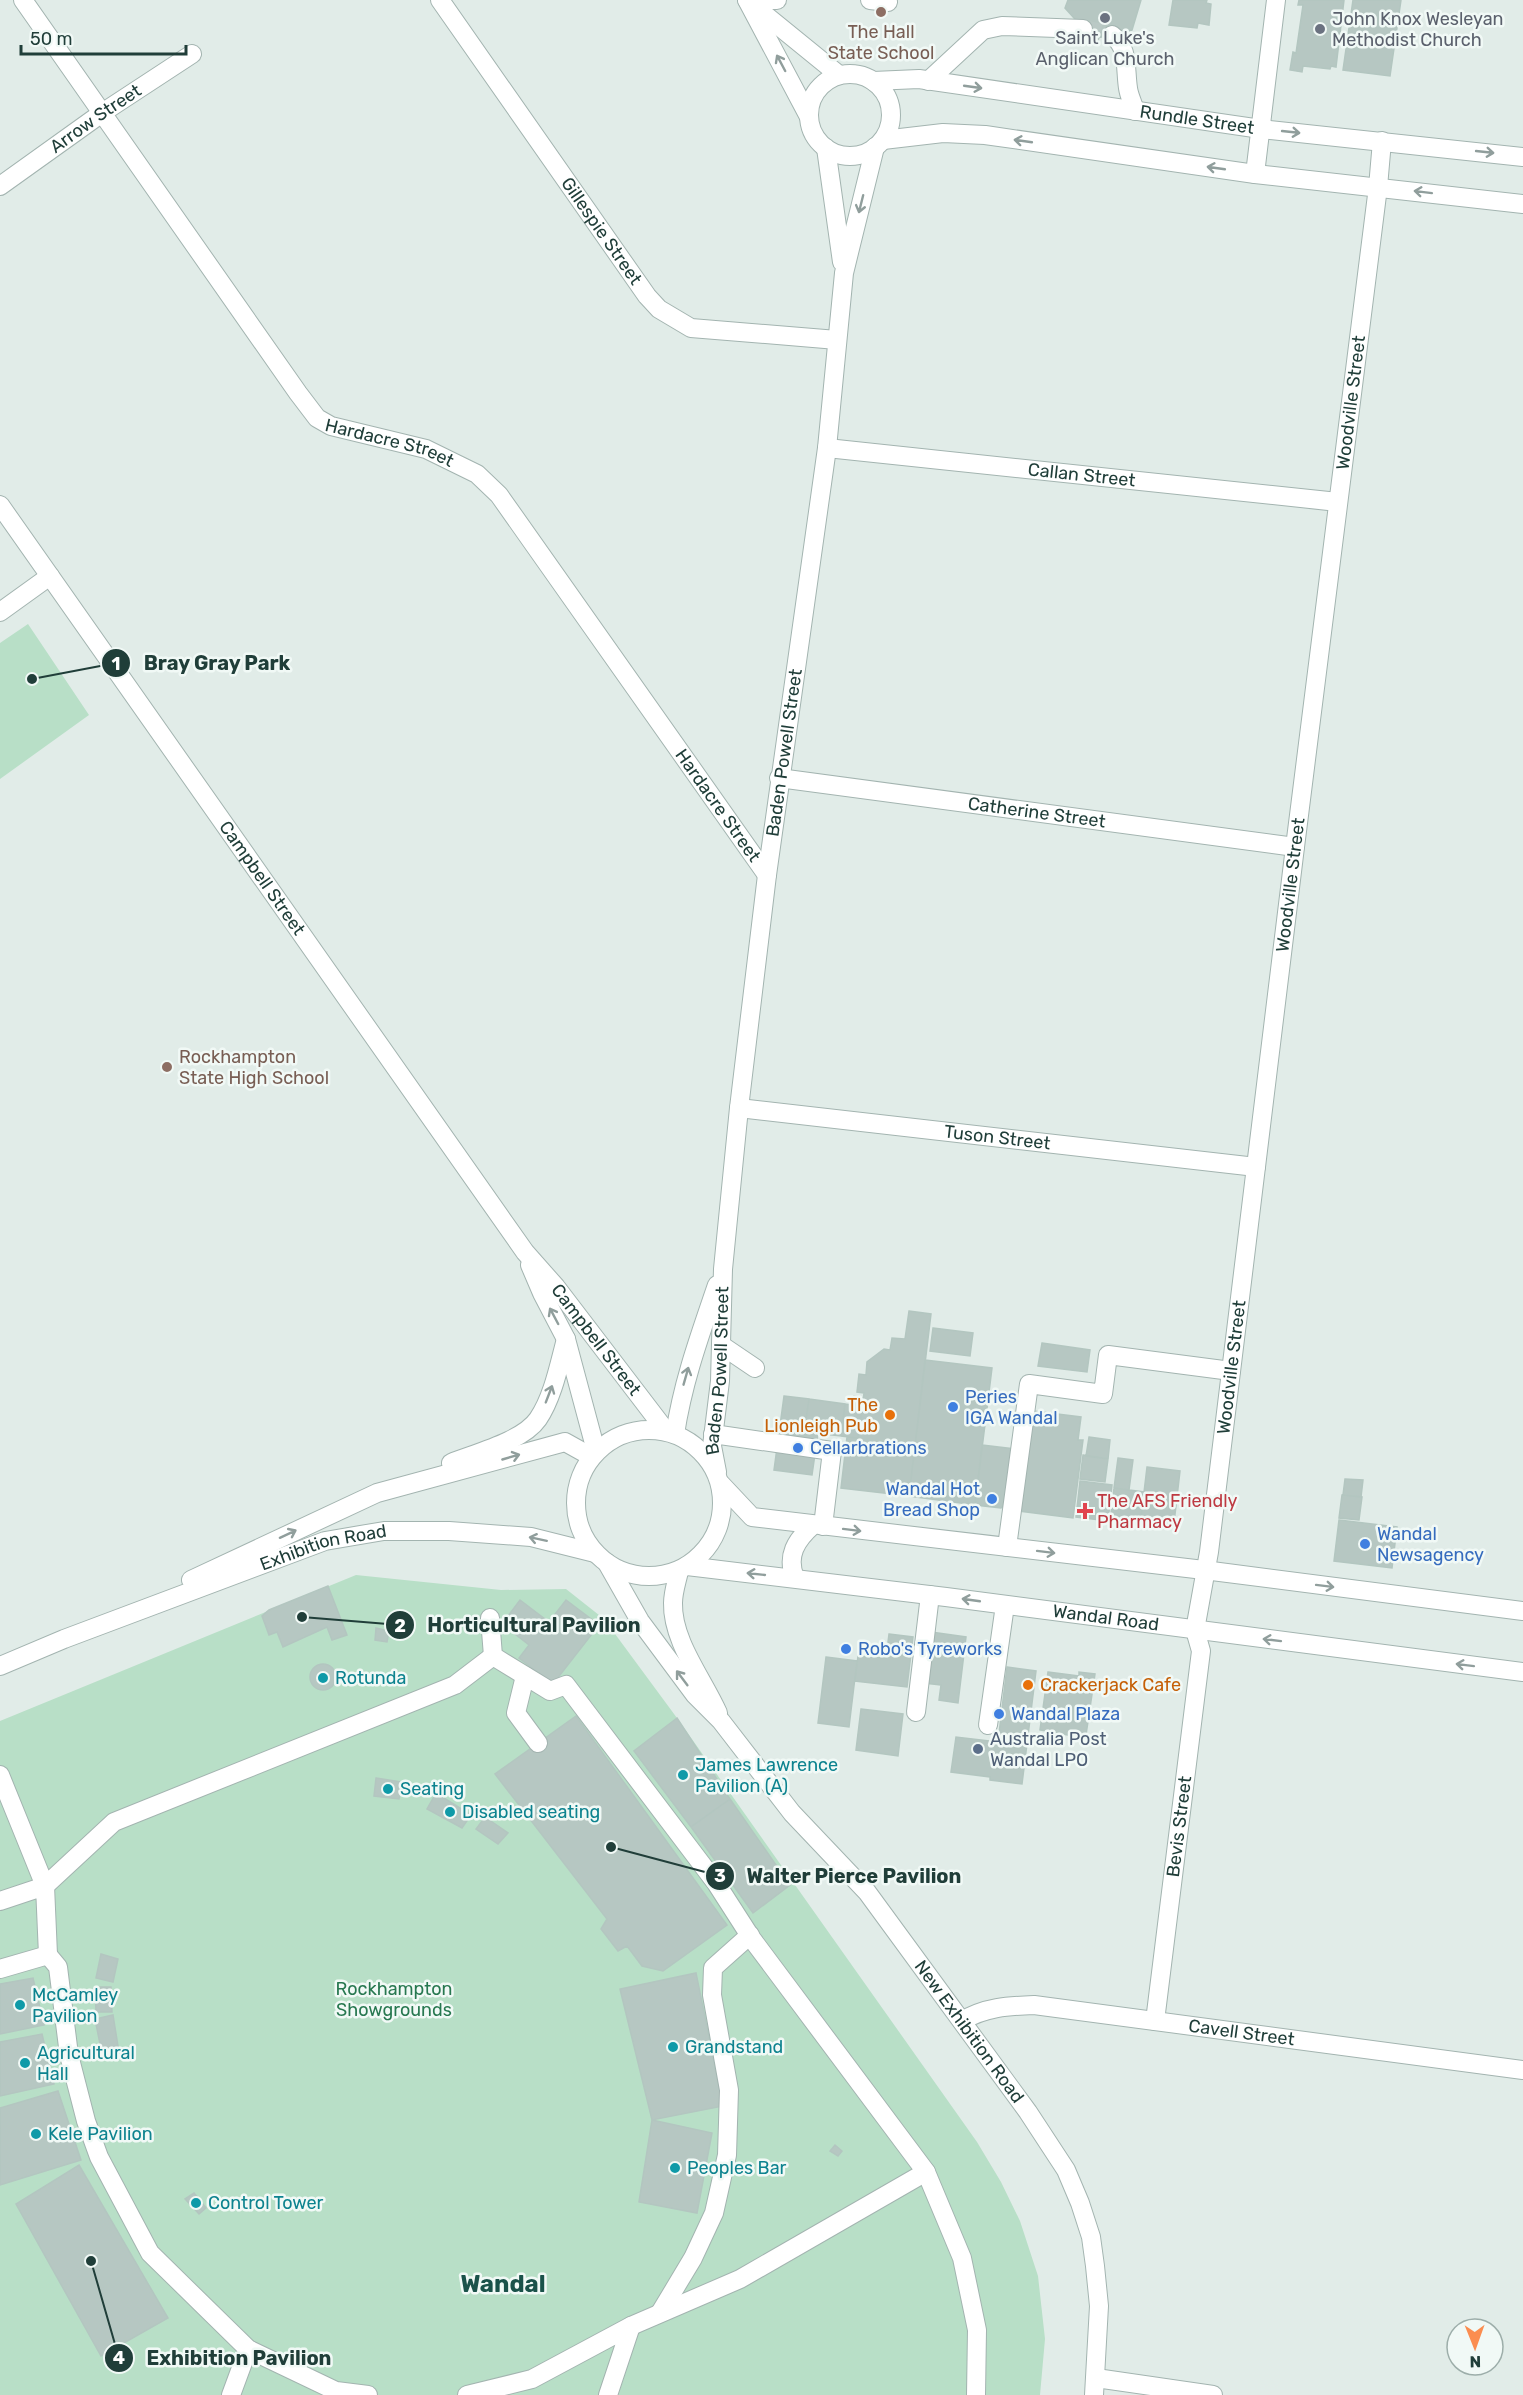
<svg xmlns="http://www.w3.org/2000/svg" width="1523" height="2395" viewBox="0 0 1523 2395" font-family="Rubik,sans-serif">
<rect width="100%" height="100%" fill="#e1ece8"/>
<path fill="#b8dfc7" d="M28,624l61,91 -89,64v-136z
M356,1575l145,15 65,-1 38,30 73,99 300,424 24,40 19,39 18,55 7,63 -5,56h-1040v-674z"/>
<path fill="#b6c7c2" stroke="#b3c6c0" stroke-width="1.5" d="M1068,0h73l-9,30 -39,9 -28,-31z
M1173,0h34l-1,3 5,1 -2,21 -11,-2 -1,5 -28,-3z
M1299,0h45l-8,67 -5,-1 -1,3 -27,-3 -1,6 -12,-2 3,-18 3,1 7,-48h-5z
M1353,0h48l-11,76 -47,-6z
M909,1311l22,3 -22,182 -68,-8 6,-51 11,1 6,-45 -7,-1 2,-18 7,1 1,-13 17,-13 6,1 2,-12 13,1z
M933,1328l40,5 -3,23 -40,-5z
M1042,1343l48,7 -3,22 -49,-6z
M925,1360l67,8 -17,137 -66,-9z
M784,1396l25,3 -5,33 14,1 -6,42 -38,-5z
M854,1396l9,2 -5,40 -17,-2 4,-32 8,1z
M809,1399l36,5 -4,32 -37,-4z
M1033,1411l48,6 -3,23h5l-10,78 -54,-7z
M1089,1437l21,3 -2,19 -22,-3z
M982,1445l33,4 -6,53 -8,6 -26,-3z
M1083,1455l25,4 -3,23 -25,-3z
M1118,1458l15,2 -4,30 -15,-2z
M1147,1467l33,4 -6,52 -8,6 -26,-3z
M1345,1479l18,1 -2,17 -18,-2z
M1080,1481l32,4 -4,36 -32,-4z
M1114,1488l30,4 -4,34 -30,-4z
M1342,1495l20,2 -3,23 -20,-2z
M1339,1520l58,7 -5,41 -58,-7z
M328,1586l19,49 -15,5 -5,-13 -44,20 -6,-15 -8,3 -7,-19 7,-6z
M520,1600l29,22 17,-22 33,25 -46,59 -34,-26 10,-13 -27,-21z
M376,1628l13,3 -2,11 -12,-2z
M931,1632l35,5 -8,66 -19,-3 2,-15 -17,-2z
M889,1634l24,3 -6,50 -52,-6 3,-25 28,2z
M826,1657l31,4 -8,66 -31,-4z
M310 1677a13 13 0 1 1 26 0a13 13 0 1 1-26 0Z
M1007,1667l29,4 -14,113 -32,-4v-3l-39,-5 5,-35 42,5z
M1048,1672l31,4v-4l16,2 -9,61 -7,-1v3l-39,-7z
M861,1709l42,5 -5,42 -42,-6z
M576,1716l151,209 -64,46 -21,-5 -15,-20 -9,5 -17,-22 6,-10 -112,-145z
M677,1718l53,81 -39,28 -57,-76z
M376,1778l26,4 -3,17 -25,-3z
M436,1793l35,22 -9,13 -35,-19z
M730,1799l60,86 -37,28 -62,-86z
M485,1817l23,16 -10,11 -22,-15z
M101,1954l17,5 -5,23 -17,-4z
M696,1973l27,133 -71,14 -32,-131z
M33,1978l11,47 -44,9v-50z
M95,1987h16l1,25h-16z
M113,2015l5,31 -17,3 -6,-30z
M42,2034l12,50 -54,12v-54z
M58,2091l23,69 -81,25v-77z
M652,2120l60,13 -15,80 -58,-11z
M835,2145l7,6 -4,5 -8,-5z
M79,2165l89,153 -67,38 -85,-152z
M194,2193l12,15 -7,6 -14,-15z"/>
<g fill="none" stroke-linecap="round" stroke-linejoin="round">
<path stroke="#bac9c5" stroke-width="18" stroke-dasharray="18 9" stroke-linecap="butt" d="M1083,29l29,6"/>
<defs>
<g id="minor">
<path id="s1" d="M23,0l275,393 19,25 14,8 95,23 51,25 22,21 268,380"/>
<path id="s2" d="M440,0l207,296 12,13 32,19 146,12"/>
<path d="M747,0l61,115"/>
<path d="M747,0h30"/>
<path d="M870,0l18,2"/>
<path d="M753,5l86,70"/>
<path d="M1112,35c17,12 13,34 16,53 1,8 5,15 7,23"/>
<circle cx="850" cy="115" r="41"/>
<path id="s3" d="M873,81l46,-2 342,50 262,28"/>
<path d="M928,81l55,-51 19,-4 81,3"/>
<path d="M883,140l60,-7 42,2 270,39 268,30"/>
<path d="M826,148l16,114"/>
<path d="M1255,174l21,-174"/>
<path id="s4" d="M0,186l102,-73 90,-59"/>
<path id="s5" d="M827,448l511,54"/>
<path id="s6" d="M0,505l525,747 31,35 110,144"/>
<path d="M0,612l50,-36"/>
<path id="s7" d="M779,778l516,69"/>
<path id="s8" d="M739,1108l517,59"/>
<path d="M530,1265l12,28 24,46 30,112"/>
<path d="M721,1345l34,23"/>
<circle cx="649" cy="1503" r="73"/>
<path d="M675,1434c8,-53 25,-99 42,-149"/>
<path d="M713,1434l119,17 -9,75"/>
<path d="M451,1463c25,-10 72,-22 87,-44 15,-22 21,-54 28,-80"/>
<path id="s9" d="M717,1472l-5,-26 8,-65 3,-112 16,-161 28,-233 60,-427 17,-175 31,-126"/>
<path d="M721,1484l31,33 452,53 319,41"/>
<path d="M1007,1547l22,-163 74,10 5,-39 123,16"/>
<path id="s10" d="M607,1563l33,58 55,74 26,26 71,92 75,79 161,220 38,58 14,33 11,34 4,29 4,40 -5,89"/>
<path id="s11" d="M687,1566l259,31 577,75"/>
<path d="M679,1571c-2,10 -6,21 -6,32 -1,38 30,76 45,110"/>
<path d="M795,1578c-9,-22 1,-38 18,-53"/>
<path d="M191,1580l186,-87 188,-51 27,15"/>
<path d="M490,1618l3,38 57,35 16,-6 150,198 36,56 174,233 36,86 15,72 -1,65"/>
<path id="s12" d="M0,1666l64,-27 261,-98 59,-10h65l82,6 64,16"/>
<path d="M525,1676l-9,37 22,30"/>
<path d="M916,1712l14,-117"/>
<path d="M988,1725l17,-120"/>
<path d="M0,1775l45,111 69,-64 341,-137 38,-29"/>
<path d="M0,1901l45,-15 3,69 -48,14"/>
<path d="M48,1955l10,12 11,88 17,66 13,36 51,96 98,96 88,42 32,4"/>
<path id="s13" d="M962,2021c23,-14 46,-15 72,-16l489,65"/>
<path id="s14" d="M1155,2021l46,-370 -6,-21 14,-78 86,-705 83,-660 4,-46"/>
<path d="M660,2313l33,-55 21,-45 13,-58 2,-65 -17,-95 1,-27 37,-33"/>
<path d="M631,2326l109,-47 186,-107"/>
<path d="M1096,2378l117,17"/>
<path d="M231,2395l17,-46"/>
<path d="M467,2395l65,-16 99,-53 -23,69"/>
</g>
</defs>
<use href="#minor" stroke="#a3b4b0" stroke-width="20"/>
<use href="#minor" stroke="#fff" stroke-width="18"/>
</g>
<defs><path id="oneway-shaft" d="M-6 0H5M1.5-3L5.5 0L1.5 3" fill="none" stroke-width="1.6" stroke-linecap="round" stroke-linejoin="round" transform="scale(1.5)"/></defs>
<g stroke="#909e9c">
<use href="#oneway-shaft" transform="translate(781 63) rotate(-118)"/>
<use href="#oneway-shaft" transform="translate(973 87) rotate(8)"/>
<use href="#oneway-shaft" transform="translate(1291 132) rotate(6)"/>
<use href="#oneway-shaft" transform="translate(1023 141) rotate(-172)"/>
<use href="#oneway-shaft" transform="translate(1485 152) rotate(6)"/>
<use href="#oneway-shaft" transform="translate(1216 168) rotate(-172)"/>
<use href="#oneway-shaft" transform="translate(1423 192) rotate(-173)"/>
<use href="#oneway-shaft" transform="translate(861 204) rotate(104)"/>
<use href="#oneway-shaft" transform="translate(554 1316) rotate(-118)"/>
<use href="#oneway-shaft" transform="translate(686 1376) rotate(-74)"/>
<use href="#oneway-shaft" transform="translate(549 1394) rotate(-69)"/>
<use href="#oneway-shaft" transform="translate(511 1457) rotate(-16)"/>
<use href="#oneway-shaft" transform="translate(852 1530) rotate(7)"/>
<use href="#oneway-shaft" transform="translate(288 1534) rotate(-25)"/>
<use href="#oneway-shaft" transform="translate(538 1539) rotate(-168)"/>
<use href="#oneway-shaft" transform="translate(1046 1552) rotate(7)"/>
<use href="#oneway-shaft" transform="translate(756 1574) rotate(-174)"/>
<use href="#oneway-shaft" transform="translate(1325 1586) rotate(7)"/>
<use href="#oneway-shaft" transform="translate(971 1600) rotate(-172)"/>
<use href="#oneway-shaft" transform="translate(1272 1640) rotate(-173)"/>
<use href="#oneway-shaft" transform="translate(1465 1665) rotate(-173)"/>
<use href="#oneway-shaft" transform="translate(682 1678) rotate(-127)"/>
</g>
<g fill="#8d6e63" stroke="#f1f9f6" stroke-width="2">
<circle cx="881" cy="12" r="6"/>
<circle cx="167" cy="1067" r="6"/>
</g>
<g fill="#6b7280" stroke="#f1f9f6" stroke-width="2">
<circle cx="1105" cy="18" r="6"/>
<circle cx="1320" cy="29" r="6"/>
</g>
<g fill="#3f7fe0" stroke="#f1f9f6" stroke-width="2">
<circle cx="953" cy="1407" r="6"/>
<circle cx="798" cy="1448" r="6"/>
<circle cx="992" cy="1499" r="6"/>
<circle cx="1365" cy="1544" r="6"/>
<circle cx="846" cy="1649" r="6"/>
<circle cx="999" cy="1714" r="6"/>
</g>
<g fill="#e8710a" stroke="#f1f9f6" stroke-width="2">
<circle cx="890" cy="1415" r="6"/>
<circle cx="1028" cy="1685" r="6"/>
</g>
<path fill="#e0444e" stroke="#f1f9f6" stroke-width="2" d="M1082 1502h6v6h6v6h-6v6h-6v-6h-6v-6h6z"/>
<g fill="#0f9aa8" stroke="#f1f9f6" stroke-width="2">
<circle cx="323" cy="1678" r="6"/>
<circle cx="683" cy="1775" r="6"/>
<circle cx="388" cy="1789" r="6"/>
<circle cx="450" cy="1812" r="6"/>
<circle cx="20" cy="2005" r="6"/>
<circle cx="673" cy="2047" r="6"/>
<circle cx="25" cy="2063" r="6"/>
<circle cx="36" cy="2134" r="6"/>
<circle cx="675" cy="2168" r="6"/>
<circle cx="196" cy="2203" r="6"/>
</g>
<circle fill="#5c6f8a" stroke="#f1f9f6" stroke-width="2" cx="978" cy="1749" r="6"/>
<g text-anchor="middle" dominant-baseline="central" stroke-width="5" stroke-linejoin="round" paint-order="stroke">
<g font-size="18" fill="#5b616d" stroke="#f1f9f6" text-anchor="start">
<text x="1332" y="19">John Knox Wesleyan<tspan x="1332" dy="21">Methodist Church</tspan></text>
<text x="1105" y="38" text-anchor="middle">Saint Luke's<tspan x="1105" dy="21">Anglican Church</tspan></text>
</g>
<g font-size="18" fill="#785e54" stroke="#f1f9f6">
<text x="881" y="32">The Hall<tspan x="881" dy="21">State School</tspan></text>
<text x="179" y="1057" text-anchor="start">Rockhampton<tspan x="179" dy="21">State High School</tspan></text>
</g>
<g font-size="18" fill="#203e39" stroke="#f1f9f6">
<text stroke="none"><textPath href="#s4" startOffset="117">Arrow Street</textPath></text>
<text stroke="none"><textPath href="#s3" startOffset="327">Rundle Street</textPath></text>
<text stroke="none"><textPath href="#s2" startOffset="282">Gillespie Street</textPath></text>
<text stroke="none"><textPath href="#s14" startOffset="1632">Woodville Street</textPath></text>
<text stroke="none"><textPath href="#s1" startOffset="588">Hardacre Street</textPath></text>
<text stroke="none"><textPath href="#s5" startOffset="256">Callan Street</textPath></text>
<text stroke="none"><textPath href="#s9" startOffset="724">Baden Powell Street</textPath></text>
<text stroke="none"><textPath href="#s1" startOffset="1092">Hardacre Street</textPath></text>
<text stroke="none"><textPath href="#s7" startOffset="260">Catherine Street</textPath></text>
<text stroke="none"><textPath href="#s6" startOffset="456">Campbell Street</textPath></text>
<text stroke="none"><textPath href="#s14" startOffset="1146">Woodville Street</textPath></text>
<text stroke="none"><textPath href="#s8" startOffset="260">Tuson Street</textPath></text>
<text stroke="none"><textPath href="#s6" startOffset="1026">Campbell Street</textPath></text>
<text stroke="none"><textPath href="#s14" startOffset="660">Woodville Street</textPath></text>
<text stroke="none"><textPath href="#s9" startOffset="102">Baden Powell Street</textPath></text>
<text stroke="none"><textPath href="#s12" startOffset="345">Exhibition Road</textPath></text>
<text stroke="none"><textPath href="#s11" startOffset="422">Wandal Road</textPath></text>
<text stroke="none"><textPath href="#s14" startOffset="196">Bevis Street</textPath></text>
<text stroke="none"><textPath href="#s10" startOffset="594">New Exhibition Road</textPath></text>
<text stroke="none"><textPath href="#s13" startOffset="284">Cavell Street</textPath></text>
</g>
<g font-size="18" fill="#366cbe" stroke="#f1f9f6" text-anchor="start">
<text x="965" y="1397">Peries<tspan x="965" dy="21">IGA Wandal</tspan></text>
<text x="810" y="1448">Cellarbrations</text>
<text x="980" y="1489" text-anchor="end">Wandal Hot<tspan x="980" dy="21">Bread Shop</tspan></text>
<text x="1377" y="1534">Wandal<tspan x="1377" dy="21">Newsagency</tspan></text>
<text x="858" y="1649">Robo's Tyreworks</text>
<text x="1011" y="1714">Wandal Plaza</text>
</g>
<g font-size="18" fill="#c56008" stroke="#f1f9f6" text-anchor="end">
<text x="878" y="1405">The<tspan x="878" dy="21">Lionleigh Pub</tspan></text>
<text x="1040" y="1685" text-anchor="start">Crackerjack Cafe</text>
</g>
<g font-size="18" fill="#be3a42" stroke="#f1f9f6" text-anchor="start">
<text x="1097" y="1501">The AFS Friendly<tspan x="1097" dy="21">Pharmacy</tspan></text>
</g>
<g font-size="18" fill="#0d838f" stroke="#f1f9f6" text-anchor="start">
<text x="335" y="1678">Rotunda</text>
<text x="695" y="1765">James Lawrence<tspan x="695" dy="21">Pavilion (A)</tspan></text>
<text x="400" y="1789">Seating</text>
<text x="462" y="1812">Disabled seating</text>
<text x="32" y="1995">McCamley<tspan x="32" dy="21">Pavilion</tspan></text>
<text x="685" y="2047">Grandstand</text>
<text x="37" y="2053">Agricultural<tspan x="37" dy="21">Hall</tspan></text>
<text x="48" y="2134">Kele Pavilion</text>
<text x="687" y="2168">Peoples Bar</text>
<text x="208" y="2203">Control Tower</text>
</g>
<g font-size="18" fill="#4e5e75" stroke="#f1f9f6" text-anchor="start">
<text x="990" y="1739">Australia Post<tspan x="990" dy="21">Wandal LPO</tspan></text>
</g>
<g font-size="18" fill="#277850" stroke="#f1f9f6">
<text x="394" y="1989">Rockhampton<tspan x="394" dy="21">Showgrounds</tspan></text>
</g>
<g font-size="24" font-weight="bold" fill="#1a524a" stroke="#f1f9f6">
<text x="503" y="2284">Wandal</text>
</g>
</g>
<path fill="none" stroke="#203e39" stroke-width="2" d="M32 679L116 663M302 1617L400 1625M611 1847L720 1876M91 2261L119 2358"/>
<g fill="#203e39" stroke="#f1f9f6" stroke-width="2">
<circle cx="32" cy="679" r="6"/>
<circle cx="302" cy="1617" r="6"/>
<circle cx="611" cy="1847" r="6"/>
<circle cx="91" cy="2261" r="6"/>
<circle cx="116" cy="663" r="15"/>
<circle cx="400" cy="1625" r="15"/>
<circle cx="720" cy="1876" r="15"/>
<circle cx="119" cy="2358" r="15"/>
</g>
<g font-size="18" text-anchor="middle" font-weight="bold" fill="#fff">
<text x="116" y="670">1</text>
<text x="400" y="1632">2</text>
<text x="720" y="1882">3</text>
<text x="119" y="2364">4</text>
</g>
<g font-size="20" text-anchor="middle" font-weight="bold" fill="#203e39" stroke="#f1f9f6" stroke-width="5" stroke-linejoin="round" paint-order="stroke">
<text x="217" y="670">Bray Gray Park</text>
<text x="534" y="1632">Horticultural Pavilion</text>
<text x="854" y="1883">Walter Pierce Pavilion</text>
<text x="239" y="2365">Exhibition Pavilion</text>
</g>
<g transform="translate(1475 2347) rotate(179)"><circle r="28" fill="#f1f9f6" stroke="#9daeaa" stroke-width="1.5"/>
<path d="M0-4.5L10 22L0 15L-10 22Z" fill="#fb8d50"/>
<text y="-9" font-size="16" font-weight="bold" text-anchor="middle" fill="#203e39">N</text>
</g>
<path d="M21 45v9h165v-9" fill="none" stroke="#203e39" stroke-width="3"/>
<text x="30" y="45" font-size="18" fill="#203e39" stroke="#f1f9f6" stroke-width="4.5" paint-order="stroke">50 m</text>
</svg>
